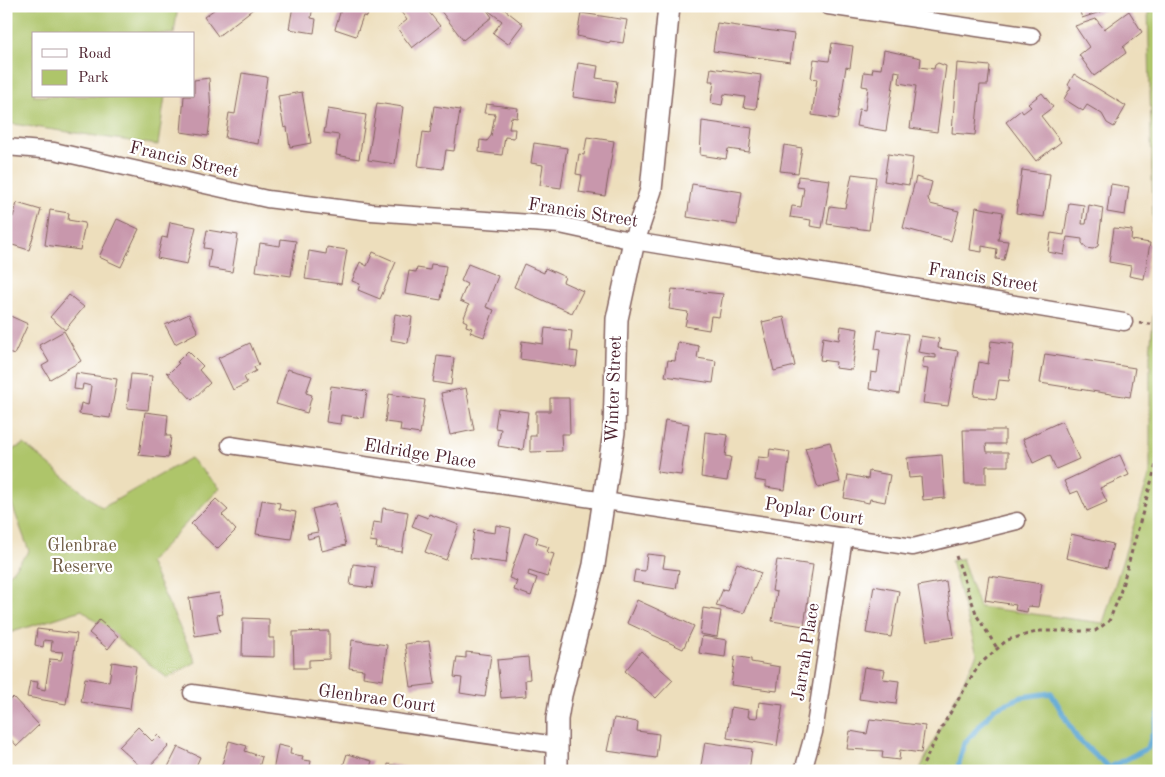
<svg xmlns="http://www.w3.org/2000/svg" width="1165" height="777" viewBox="0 0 1165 777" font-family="'Old Standard TT',serif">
<rect width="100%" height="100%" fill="#fff"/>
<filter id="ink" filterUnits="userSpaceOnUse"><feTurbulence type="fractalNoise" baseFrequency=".02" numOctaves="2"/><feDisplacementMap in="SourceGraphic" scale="10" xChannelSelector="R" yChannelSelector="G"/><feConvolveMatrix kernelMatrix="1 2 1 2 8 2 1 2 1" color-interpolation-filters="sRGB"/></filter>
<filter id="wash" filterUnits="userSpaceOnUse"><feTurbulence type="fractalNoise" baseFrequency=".0096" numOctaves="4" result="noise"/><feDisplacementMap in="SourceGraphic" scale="20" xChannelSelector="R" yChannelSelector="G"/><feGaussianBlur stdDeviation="1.12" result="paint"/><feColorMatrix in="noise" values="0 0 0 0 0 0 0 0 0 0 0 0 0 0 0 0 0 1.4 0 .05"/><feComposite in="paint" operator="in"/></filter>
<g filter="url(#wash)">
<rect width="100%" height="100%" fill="#eddebc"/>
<path fill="#aec56a" stroke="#7c724a" d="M6,6h172l-4,28h-140v62h131l-7,49 -152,-22z
M1148,6h11v765h-240l58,-117 -26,-93 11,-3 17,49 124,16 47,-150v-118l5,-60z
M24,444l78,64 88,-50 30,30 -71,74 47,100 -29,16 -85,-68 -76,24v-56l23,-27 -23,-63v-35z"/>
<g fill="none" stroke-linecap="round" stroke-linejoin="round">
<path stroke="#5aa5d2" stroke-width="5.5" d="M957,771l7,-27 31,-36 27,-11 29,-4 26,45 32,30 39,-20 11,-34"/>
</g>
<g id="blocks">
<path fill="#c897ac" d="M219,6h38l-39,30 -14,-19z
M293,6h20l-2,12 5,1 -2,14 -25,-4z
M342,6h28l-3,11 -4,-1 -7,20 -21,-7z
M401,6h23l16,20 -28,22 -15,-20 10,-8 -9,-12z
M437,6h47l8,11 -29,23z
M492,6h8l23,18 -15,20 -15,-11 9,-12 -13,-10z
M1078,6h37v1l-33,11z
M1129,11l13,21 -19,15 3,6 -32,23 -15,-21 10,-8 -14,-21 21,-7 8,10z
M581,13l46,7 -4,23 -13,-2v2l-33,-7z
M717,23l77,11 -4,28 -77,-11z
M832,43l21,3 -3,22 -4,-1 -8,52 -26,-4 5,-36 -6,-1 3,-19 15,2z
M884,50l37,8 -1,9 14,2 1,-4 3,-2 8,3 -9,66 -27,-4 6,-42 -17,-3 1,-11 -5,-1 -9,60 -30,-5 3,-17 6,1 3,-23 -6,-1 2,-14 8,1 1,-5 8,1z
M578,63l20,3 -2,12 21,3 -3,22 -41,-6z
M957,63l33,3 -2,19h-8l-5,50 -23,-2z
M711,68l50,7 -5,34 -13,-2 2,-10 -21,-3 -2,11 -11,-2 3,-22h-5z
M242,73l25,4 -9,67 -33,-6 4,-25 6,1z
M1074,74l52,32 -12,21 -7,-4 -5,-9 -15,-9 -4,6 -19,-12 7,-12 -3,-2z
M209,78l2,34 -3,24 -27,-4 3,-36h10v-16z
M302,92l9,51 -21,4 -3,-20 -3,1 -6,-32z
M1042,93l11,14 -12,9 20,26 -25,19 -30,-39 15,-12 2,3 8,-6 -3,-3z
M377,103l26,4 -8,57 -27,-4z
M486,104l32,4 -1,10 -6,-1 -2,12h6l-1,9 -9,-1 -3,18 -23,-3 1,-12 7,1 4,-5 4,-22 -11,-1z
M434,106l26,4 -6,41 -8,-1 -3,19 -25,-3 5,-34 7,1z
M328,109l38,6 -7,44 -23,-4 3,-20 -15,-2z
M702,121l50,7 -3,24 -21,-3 -2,10 -26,-4z
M587,137l27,4 -9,55 -26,-4 3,-17 -6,-1 3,-20 5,1z
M534,143l33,5 -6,40 -21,-3 3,-20 -12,-2z
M784,145l18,3 -4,25 -18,-2z
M888,154l25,4 -4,27 -25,-4z
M1022,170l28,4 -6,43 -28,-4z
M852,174l24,3 -7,53 -42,-6 3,-18 15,2z
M798,176l32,4 -8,48 -12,-2 1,-6 -21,-3 2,-11 9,1 3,-19 -7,-1z
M916,177l16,5 -4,16 2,6 29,7 -8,30 -48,-13z
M692,184l50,8 -5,33 -50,-8z
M1111,184l18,3 -4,28 -18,-3z
M17,203l24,7 -12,40 -23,-7v-28l7,2z
M1069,203l15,2 -2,19h4l3,-19 14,3 -5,38 -5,3 -7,-1 -4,-5v-4l-15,-2 -3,18 -16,-3 3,-19 13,2z
M976,207l27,5 -5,28 10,1 -4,19 -8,-1 1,-10 -15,-3v6l-12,-2z
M50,210l19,3 -1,7 17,3 -5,27 -35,-5z
M117,219l22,10 -18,38 -22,-10z
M170,222l26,5 -9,37 -30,-6 5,-21 5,1z
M1114,228l18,2 -1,10 19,3 -6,36 -15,-3 2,-10 -22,-4z
M207,230l31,5 -6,37 -24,-4 3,-19 -7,-1z
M281,239l15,2 -5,35 -35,-5 4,-28 20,3z
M327,247l20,3 -6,34 -36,-5 4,-28 17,3z
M373,252l23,10 -16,37 -22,-9 2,-6 -8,-3 8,-19 7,4z
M431,264l15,2 -5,34 -36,-6 4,-23 7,1 1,-4 13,2z
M468,264l30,12 -12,31 8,3 -10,27 -14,-5 2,-4 -6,-2 1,-4 -4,-2 6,-15 -9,-4 7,-17 -6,-3z
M524,264l20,9 1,-5 20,9 -2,5 20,9 -11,22 -58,-26z
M672,289l51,5 -4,23 -8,-1 -2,14 -24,-4 3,-14 -19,-3z
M69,295l15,12 -19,23 -15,-13z
M6,314l22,10 -14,31 -8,-3z
M189,314l9,18 -23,12 -10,-19z
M395,314l17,3 -4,26 -17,-3z
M784,317l11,49 -21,5 -12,-49z
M841,326l17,3 -6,41 -17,-2 1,-6 -16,-2 3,-23 16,3z
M545,328l27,3 -2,20 8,1 -2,15 -56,-8 2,-18 21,3z
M878,330l30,4 -9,60 -30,-5 2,-17 6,1 3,-23 -5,-1z
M64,331l17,30 -31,18 -8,-13 7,-4 -10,-17z
M921,336l18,3 -1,9 20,3 -10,55 -25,-3 5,-34 -6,-1 2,-11 12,1v-3l-18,-3z
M991,341l23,3 -5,37 -10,-1 -3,19 -22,-3 5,-34 9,2z
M678,342l21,4 -2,12 19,3 -3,22 -48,-7 3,-16 7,1z
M250,343l9,22 -5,2 2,4 -12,6 3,6 -14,7 -15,-32z
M188,351l15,15 -4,4 11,13 -18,17 -26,-28 3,1 10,-10 -2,-1z
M1045,354l90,14 -5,29 -90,-14z
M437,356l17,2 -3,27 -18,-3z
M287,369l25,7 -6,17 6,2 -5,18 -31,-9z
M76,373l41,6 -7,39 -31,-4 2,-11 7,2 3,-19 -8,-2 -1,6 -8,-1z
M131,374l21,2 -4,34 -21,-2z
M331,386l36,5 -4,27 -22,-3 -1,9 -14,-2z
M466,388l8,42 -24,5 -9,-42z
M389,394l36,6 -5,34 -20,-3 1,-7 -16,-2z
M550,398h19l1,36h-9l1,17 -32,1v-16h6v-25h14z
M498,408l30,4 -5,38 -25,-4 3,-17 -6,-1z
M145,412l23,3 -2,21h5l-3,22 -29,-3z
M665,420l24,4 -8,51 -24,-3z
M1062,421l17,38 -23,10 -6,-14 -17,8 -10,-24z
M963,430h42v14h-19l1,8h21v14h-22v18h-21z
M705,432l23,3 -3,21 6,1 -4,24 -26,-4z
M830,442l10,40 -22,6 -13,-40z
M770,449l20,3 -5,38 -19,-3v-5l-11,-2 3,-23 11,1z
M942,455l3,43 -22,2 -2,-23 -12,1 -2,-20z
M1120,455l9,20 -29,13 7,14 -20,9 -9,-20 -8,3 -6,-13z
M869,471l21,4 -5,27 -15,-3 -1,4 -25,-5 4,-23 20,4z
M216,499l12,11 -6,5 14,15 -19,19 -26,-25z
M262,500l18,3 -1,6 17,3 -5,27 -35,-5z
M336,503l10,42 -24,6 -3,-15 -11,3 -1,-5 11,-2 -6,-23z
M383,508l25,4 -6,40 -26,-4 1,-6 -7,-1 3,-19 8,1z
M417,514l11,4 1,-4 30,11 -13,35 -21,-8 7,-18 -20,-8z
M496,525l15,3 -5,35 -36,-5 4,-28 21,3z
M525,532l13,5 -2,6 13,4 -2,5 7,2 -7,23 -18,-6 -1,4 9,3 -6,18 -17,-6 3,-9 -8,-3z
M1071,534l42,10 -6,24 -41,-10z
M647,554l18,2 -2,12 16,2 -3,19 -43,-7 2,-12 10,1z
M777,560l36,5 -9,61 -32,-5 5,-29 -5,-1z
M737,563l24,10 -17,40 -28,-7 7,-17 4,1z
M353,564l22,3 -3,21 -22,-3z
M989,576l53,8 -4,23 -10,-1 -1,6 -12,-2 1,-5 -31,-5z
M946,581l8,56 -27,4 -9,-55z
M874,586l25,5 -8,46 -25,-4z
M219,593l4,21 -6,1 3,17 -25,4 -6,-38z
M637,600l57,26 -11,23 -56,-26z
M703,608l18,3 -4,26 -17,-3z
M243,618l26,1v19h5v19l-32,-1z
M99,620l19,16 -10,13 -19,-16z
M37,629l40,5 -11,70 -39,-7 3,-16 8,1 -1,6 8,2 5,-31 11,1 2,-8 -12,-1 1,-10 -8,-1 -1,7 -8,-2z
M329,631v28l-20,1v8h-15l-1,-36z
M702,636l25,4 -2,17 -26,-4z
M352,640l35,5 -4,35 -20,-3 1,-7 -15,-2z
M429,641l6,43 -24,3 -6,-43z
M641,651l32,29 -17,18 -31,-27z
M466,652l25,3 -6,42 -25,-4 2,-15 -8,-1 3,-20 9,1z
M735,656l16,3v3l29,5 -3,24 -46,-6z
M528,657l2,22 -5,1 1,16 -25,2 -4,-38z
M112,662l24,4 -6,43 -49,-7 4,-24 24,4z
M864,667l21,3 -2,9 16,2 -3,23 -37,-5z
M13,697l26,28 -22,21 -11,-12v-30z
M759,702l24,3 -6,41 -50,-8 4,-31 18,3 -1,7 9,1z
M614,718l24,4 -1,9 22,3 -3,24 -49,-7z
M870,719l55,7 -4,27 -21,-3 -1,10 -17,-2 1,-7 -36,-2 3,-18 17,3z
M138,727l14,14 6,-6 11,11 -24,25 -26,-24z
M229,741l18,5 -2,5 17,6 -4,14h-38z
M705,742l47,7 -3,22h-49z
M278,745l13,3 -1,6 13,2 -1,4 9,1 -2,10h-36z
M178,747l22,10 -6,14h-28z
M347,754l25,7 -3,10h-34l1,-4 6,2z
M388,764l31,5v2h-32z"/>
</g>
</g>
<g filter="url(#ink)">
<use href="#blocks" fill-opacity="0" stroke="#83625e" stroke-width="1"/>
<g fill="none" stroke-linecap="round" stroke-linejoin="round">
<defs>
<path id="minor" d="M828,6l204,30
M6,147l48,4 213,48 104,13 189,13 74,16 490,81
M230,445l683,102 104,-26
M192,693l364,52
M803,771l11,-39 30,-194"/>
<path id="tertiary" d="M557,771v-52l4,-24 33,-130 20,-133 3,-113 17,-78 17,-51 18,-184"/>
</defs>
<use href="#minor" stroke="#83625e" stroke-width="19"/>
<use href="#tertiary" stroke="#83625e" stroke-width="24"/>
<path stroke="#83625e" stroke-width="3" stroke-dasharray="4 4" stroke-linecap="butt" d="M1139,323l20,2
M956,556l21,60 20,32
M920,771l23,-46 36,-60 28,-25 33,-9h55l14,-10 10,-24 40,-143"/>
<use href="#minor" stroke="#fff" stroke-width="16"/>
<use href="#tertiary" stroke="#fff" stroke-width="21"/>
</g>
</g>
<g text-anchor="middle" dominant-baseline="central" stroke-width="4.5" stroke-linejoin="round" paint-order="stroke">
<g font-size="18" fill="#4a1f2b" stroke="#fff">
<text transform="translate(184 160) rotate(13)">Francis Street</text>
<text transform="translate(583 213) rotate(9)">Francis Street</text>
<text transform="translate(983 278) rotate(9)">Francis Street</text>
<text transform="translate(614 389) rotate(-88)">Winter Street</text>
<text transform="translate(420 454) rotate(9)">Eldridge Place</text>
<text transform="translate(814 512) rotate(9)">Poplar Court</text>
<text transform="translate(806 652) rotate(-81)">Jarrah Place</text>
<text transform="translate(377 699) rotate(8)">Glenbrae Court</text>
</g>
<g font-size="18" fill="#6d5941" stroke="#fff">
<text x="82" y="546">Glenbrae<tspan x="82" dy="21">Reserve</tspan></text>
</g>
</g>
<rect width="1165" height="777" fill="none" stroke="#fff" stroke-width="25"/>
<rect x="32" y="32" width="162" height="65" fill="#ffffff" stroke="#b7a5aa"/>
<rect x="42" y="49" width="25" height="8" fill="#ffffff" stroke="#b7a5aa"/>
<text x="78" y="58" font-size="15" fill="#4a1f2b">Road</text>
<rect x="42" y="70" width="25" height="15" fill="#aec56a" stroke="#b7a5aa"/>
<text x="78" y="82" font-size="15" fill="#4a1f2b">Park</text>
</svg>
